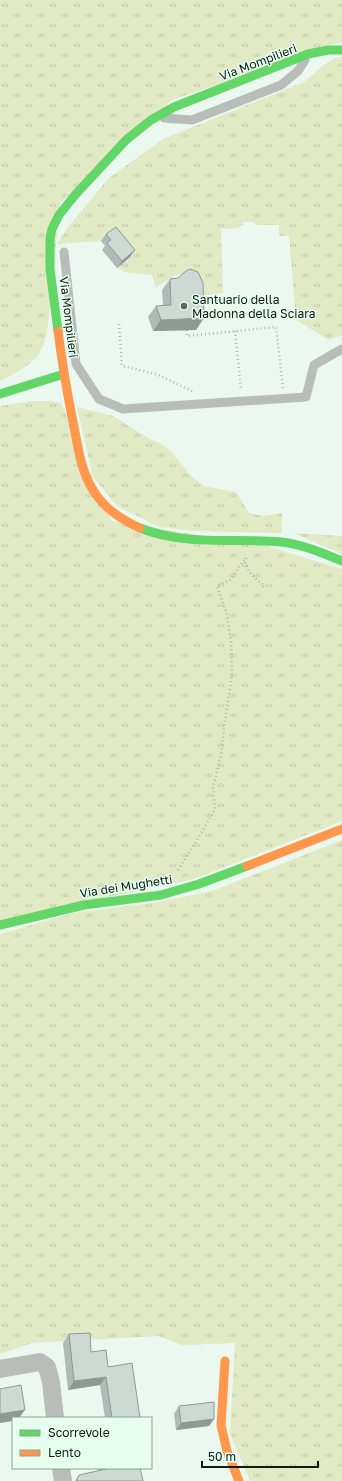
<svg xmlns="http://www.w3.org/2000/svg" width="342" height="1481" viewBox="0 0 342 1481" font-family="'Golos Text',sans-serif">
<defs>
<pattern id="grass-tufts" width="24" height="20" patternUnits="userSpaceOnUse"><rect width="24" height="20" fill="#e1e9c5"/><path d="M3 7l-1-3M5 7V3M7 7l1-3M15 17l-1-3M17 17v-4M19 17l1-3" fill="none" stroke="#c0c7a8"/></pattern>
</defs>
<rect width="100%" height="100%" fill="#ebf8ef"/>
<path fill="url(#grass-tufts)" d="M0,0h342v42l-170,58 -112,103 -12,123c-4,24 -10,34 -31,46 -6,3 -11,7 -17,9z
M342,57v278l-13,5 -33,-20 -7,-84h-10v-11h-24l-1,-3h-11v3l-5,3 -17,1 2,64 -28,3 -9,-23 -10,2 -20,12 -4,-12 -27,-3 -8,-4 13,-11 -29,-16 -44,3 11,-17 41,-49 54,-39 141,-57 21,-18 10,-6z
M33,401h17l11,2 50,118 152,24 79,24v252l-148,58 -194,41v-514z
M77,407l36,9 35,22 12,5 11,8 21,26 12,9 32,6 13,21 14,3 19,-3v20l-87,-2 -36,-4 -42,-21 -24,-29z
M293,533l49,3v18z
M342,840v641h-92l-20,-47 5,-91 -54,2 -22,-9 -127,7 -32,11v-420l73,-21 87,-11 55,-12z"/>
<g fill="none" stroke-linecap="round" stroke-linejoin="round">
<path stroke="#b1b7b3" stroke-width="2.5" stroke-dasharray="1 3" stroke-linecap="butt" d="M119,324l3,42 34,8 38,18
M187,330v6l89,-9 7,61
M235,331l6,59
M246,558c-3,11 10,22 18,27l-2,4
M178,870l27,-43 10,-18 -2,-21 8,-33 3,-28 8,-52 -1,-33 -4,-27 -10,-29 13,-6 14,-20"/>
<path stroke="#b9bdb9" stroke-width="9" d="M164,118l28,2 89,-35 17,-14 7,-11
M64,252l12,112 23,35 24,10 183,-12 8,-32 28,-16"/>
<path stroke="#b9bdb9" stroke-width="18" d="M0,1369l40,-7 7,5 4,15 4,36
M61,1468l2,13"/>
<path stroke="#63d668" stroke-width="9" d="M58,331l-8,-62v-31l2,-9 7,-14 16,-20 51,-55 25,-20 23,-13 134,-53 20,-4h14
M0,394l64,-20
M140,528c45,18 94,10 141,14 21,2 41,11 61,19
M0,925l84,-20 77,-10 38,-11 48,-18"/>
<path stroke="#ff974d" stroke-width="9" d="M58,331c4,31 9,61 15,91 5,23 7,48 20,68 10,17 29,30 47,38
M247,866l95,-37
M225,1361l-4,64 6,26 12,30"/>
</g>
<path fill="#afbbb6" d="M106,234l24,23 -13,11 -15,-18 3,-4 -4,-5z
M170,279l26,51 -43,1 -5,-14 8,-11h7l-1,-16z
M69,1334l39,33 32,51h-35l-5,-33 -32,5 -5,-47z
M179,1406l35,13 -5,7 -33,4 -2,-16z
M98,1468h42l3,13h-68l4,-6 19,-4z"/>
<path fill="#8f9994" d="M135,250l-5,7 -13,11 5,-7z
M204,318l-8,12 -43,1 8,-11z
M106,1377l-6,8 -32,5 6,-9z
M25,1410l-6,8h-6v3l-13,2v-9z
M214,1419l-5,7 -33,4 5,-7z"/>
<path fill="#ccdad4" stroke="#8f9994" d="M116,227l19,23 -13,11 -15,-18 4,-3 -5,-6z
M190,269l8,3 5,11 1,35 -43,2 -5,-14 15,-1 -1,-26 8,-1 8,-7z
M90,1333l1,19 15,-2 2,17 24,-4 8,55h-28l-6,-41 -32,4 -5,-47z
M21,1385l4,25 -25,4v-25z
M214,1402v17l-33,4 -2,-17z
M106,1468h34l3,13h-66v-2l2,-4 27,-6z"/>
<circle fill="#5c6861" stroke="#e5feee" stroke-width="1.5" cx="184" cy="306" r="4"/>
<g text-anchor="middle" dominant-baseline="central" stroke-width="3" stroke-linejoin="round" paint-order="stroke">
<g font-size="12" fill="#0f1a14" stroke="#e5feee">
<text transform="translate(258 62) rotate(-21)">Via Mompilieri</text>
<text transform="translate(69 317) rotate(83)">Via Mompilieri</text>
<text transform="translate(126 886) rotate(-9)">Via dei Mughetti</text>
</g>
<g font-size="12" fill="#0f1a14" stroke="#e5feee" text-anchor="start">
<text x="192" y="299">Santuario della<tspan x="192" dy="14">Madonna della Sciara</tspan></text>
</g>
</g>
<rect x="12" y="1417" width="140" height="52" fill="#e5feee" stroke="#8fa397"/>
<rect x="20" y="1430" width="20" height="6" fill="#63d668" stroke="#8fa397"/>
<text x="48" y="1437" font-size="12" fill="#0f1a14">Scorrevole</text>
<rect x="20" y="1450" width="20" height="6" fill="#ff974d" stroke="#8fa397"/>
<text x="48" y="1457" font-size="12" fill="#0f1a14">Lento</text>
<path d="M202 1461v6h116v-6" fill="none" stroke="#0f1a14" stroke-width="2"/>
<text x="208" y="1461" font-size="12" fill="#0f1a14" stroke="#e5feee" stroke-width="3" paint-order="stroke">50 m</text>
</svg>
